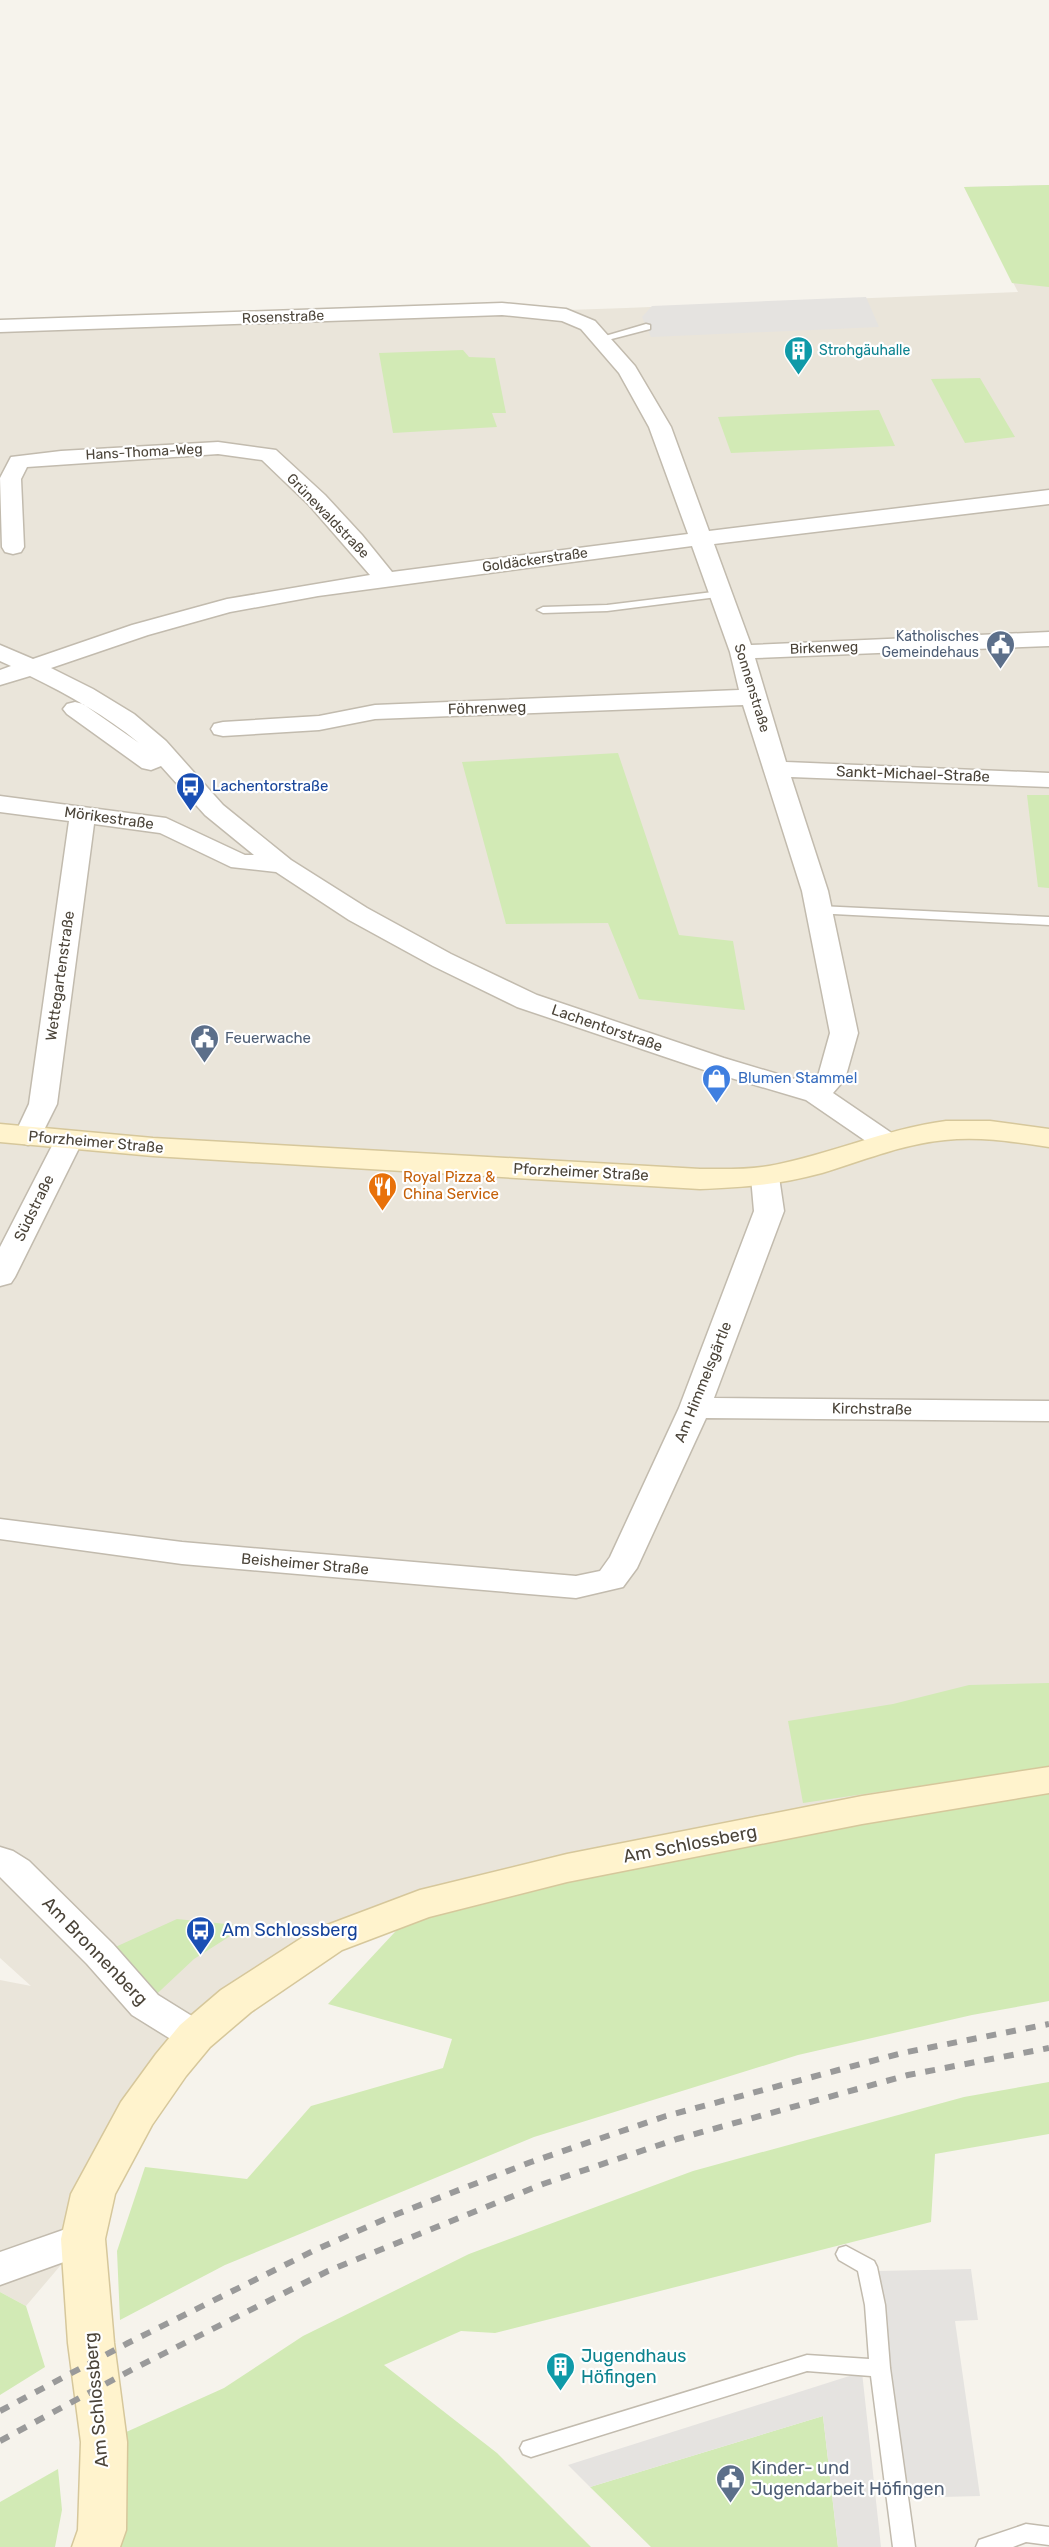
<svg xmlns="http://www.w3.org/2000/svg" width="1049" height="2547" viewBox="0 0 1049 2547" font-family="Rubik,sans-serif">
<rect width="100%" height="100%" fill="#f6f3ec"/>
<path fill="#eae5da" d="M1049,185v1594l-483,96 -239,75 -132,86 -112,203 -57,67 -26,-14v-312l31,6 -31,-28v-1629l626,-21 392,-16 -54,-105z"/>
<path fill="#d2eab5" d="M1049,185v102l-37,-4 -48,-96z
M463,350l6,7 26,1 11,55h-14l5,14 -104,6 -14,-80z
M980,378l35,59 -50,6 -34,-64z
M879,410l16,36 -164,7 -13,-36z
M618,753l61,182 54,6 12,69 -106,-11 -31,-76 -102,1 -44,-162z
M1027,795h22v93l-11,-1z
M1049,1683v84l-246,36 -15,-82 105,-17 76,-19z
M1049,1780v221l-77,14 -174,40 -264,82 -309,128 -105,55 -3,-69 28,-84 102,12 64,-73 132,-38 9,-29 -124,-35 92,-99z
M177,1919l69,7 -52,33 -49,46 -45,-51z
M1049,2082v52l-114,20 -4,68 -436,111 -34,-2 -77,34 113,88 94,94h-495l8,-105 120,-54 79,-52 166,-82 224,-83 271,-74z
M0,2292l26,14 19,61 -45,28z
M823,2416l15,131h-187l-61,-60z
M58,2469l4,41 -7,37h-55v-45z"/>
<path fill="#e5e3e0" d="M866,297l13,30 -228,10 -9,-20 10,-11z
M971,2269l7,51 -23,1 25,175 -75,2 -27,-227z
M862,2372l19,175h-43l-15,-131 -233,71 -22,-22z"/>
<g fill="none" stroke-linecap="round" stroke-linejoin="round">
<defs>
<path id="lane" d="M646,324l4,1v4l-50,13 -5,-3z
M721,591l4,1v4l-118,15 -64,2 -6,-3 6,-3 64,-2z
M819,906l230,11v8l-235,-12 -2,-3 2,-3z
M846,2246l28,15 3,6 8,38 5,63 25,179h-22l-22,-171 -64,-5 -276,86 -8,-3 -3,-6 3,-6 284,-87 62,4 -4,-54 -7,-34 -19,-11 -3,-6 3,-6z
M1026,2524l23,3v18l-23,-3 -13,5h-37l3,-7z"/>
<path id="street" d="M502,303l64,6 29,12 40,45 36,61 38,104 340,-41v14l-335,40 37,101 298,-13v14l-294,12 31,104 263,11v14l-258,-10 37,114 30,142 -13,46 -12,14 63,43 4,6 -4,6 -10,3 -10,-3 -70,-48 -102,-30 -187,-63 -84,-41 -84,-46 -73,-48 -45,-5 -71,-34 -66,-9 -37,280 -19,38 -10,3 -10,-3 -4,-6 15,-32 40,-283 -69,-9v-16l166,22 79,37h9l-49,-40 -44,-49 -10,4 -9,-2 -75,-54 -4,-5 4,-5 8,-2 8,2 56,39c-34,-28 -70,-48 -109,-67l-30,9v-15l11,-4 -11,-5v-16l33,14 99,-34 95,-26 143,-24 -61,-70 -47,-45 -44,-6 -191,13 -6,12 3,68 -3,5 -8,2 -8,-2 -3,-5 -2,-69 11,-21 50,-6 157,-9 58,8 49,45 37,40 30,37 296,-38 -39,-107 -30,-54 -38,-44 -19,-8 -60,-6 -502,17v-12zM692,546l38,106 9,38 -364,15 -56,11 -96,6 -9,2 -3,5 3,5 9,2 96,-6 56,-11 368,-14 59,186 28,142 -12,43 -7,8 -87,-26 -187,-63 -86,-41 -84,-46 -76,-48 -68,-55 -57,-64 -32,-27 -41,-25 -42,-21 97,-33 82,-23 88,-16z
M69,1131l10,3 4,6 -68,137 -4,6 -11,3v-39l55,-107 4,-6z
M765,1168l10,3 4,6 5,34 -70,187 335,3v20l-343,-3 -69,150 -14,19 -47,11 -394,-34 -182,-25v-20l182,23 394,34 24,-5 10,-14 69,-149 75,-197 -3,-34 4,-6z
M0,1847l13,4 16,10 84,83 45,51 50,31 6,10 -6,10 -13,4 -13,-4 -50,-31 -45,-51 -87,-87z
M83,2223l14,5 6,11 -6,11 -97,35v-33z"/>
<path id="secondary" d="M946,1121h44l59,8v18c-34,-5 -69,-11 -104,-7 -43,4 -83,21 -123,33 -45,12 -76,14 -122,16l-547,-33 -153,-14v-18l153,14 547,31c23,0 46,1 69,-3 60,-11 116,-37 177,-45z
M1049,1767v26l-187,31 -295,58 -138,35 -87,33 -91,62 -41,35 -24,29 -34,49 -37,69 -10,45 9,104 13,99 -1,88 -6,17h-48l6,-17 3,-88 -13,-99 -7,-104 10,-45 50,-92 35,-48 24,-29 41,-35 93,-60 106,-40 147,-36 295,-58z"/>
</defs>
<use href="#lane" stroke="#c2bbae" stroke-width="3"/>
<use href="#street" stroke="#c2bbae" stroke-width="3"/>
<use href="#secondary" stroke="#d6c79b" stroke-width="3"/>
<use href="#lane" fill="#fff" fill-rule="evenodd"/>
<use href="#street" fill="#fff" fill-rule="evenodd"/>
<use href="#secondary" fill="#fff3cd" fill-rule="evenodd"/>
<path stroke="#9a9a9a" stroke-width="6" stroke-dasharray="10 10" stroke-linecap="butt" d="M0,2411l128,-68 187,-93 77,-34 139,-54 135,-46 236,-63 147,-29
M0,2441l137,-74 191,-96 215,-87 134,-45 231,-64 141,-27"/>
</g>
<defs>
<symbol id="building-pin" viewBox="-11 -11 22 30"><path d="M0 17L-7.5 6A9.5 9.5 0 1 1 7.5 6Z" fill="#0f9aa8" stroke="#fff"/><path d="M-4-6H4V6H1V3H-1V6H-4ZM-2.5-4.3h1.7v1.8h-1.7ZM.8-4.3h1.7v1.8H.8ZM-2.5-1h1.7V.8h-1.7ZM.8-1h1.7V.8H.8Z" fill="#fff"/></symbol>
<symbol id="civic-pin" viewBox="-11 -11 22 30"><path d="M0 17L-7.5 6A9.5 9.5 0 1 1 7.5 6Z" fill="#5c6f8a" stroke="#fff"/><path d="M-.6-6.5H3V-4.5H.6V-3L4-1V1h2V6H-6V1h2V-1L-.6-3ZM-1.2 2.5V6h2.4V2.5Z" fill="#fff"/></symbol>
<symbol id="bus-pin" viewBox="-11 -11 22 30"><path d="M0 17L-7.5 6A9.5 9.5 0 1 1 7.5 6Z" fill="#1a4fb4" stroke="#fff"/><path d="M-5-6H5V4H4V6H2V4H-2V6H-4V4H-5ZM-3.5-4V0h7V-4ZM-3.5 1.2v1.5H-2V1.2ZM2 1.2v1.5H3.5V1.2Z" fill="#fff"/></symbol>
<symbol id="shop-pin" viewBox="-11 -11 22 30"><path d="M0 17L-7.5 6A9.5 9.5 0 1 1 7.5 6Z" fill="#3f7fe0" stroke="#fff"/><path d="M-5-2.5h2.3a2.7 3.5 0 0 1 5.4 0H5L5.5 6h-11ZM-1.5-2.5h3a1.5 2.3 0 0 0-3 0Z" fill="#fff"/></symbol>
<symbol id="restaurant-pin" viewBox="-11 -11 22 30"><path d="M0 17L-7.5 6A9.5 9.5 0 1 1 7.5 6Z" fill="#e8710a" stroke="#fff"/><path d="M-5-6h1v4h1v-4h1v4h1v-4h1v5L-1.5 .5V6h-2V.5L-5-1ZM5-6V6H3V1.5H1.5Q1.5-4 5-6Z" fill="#fff"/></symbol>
</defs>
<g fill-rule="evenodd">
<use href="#building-pin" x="782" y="334" width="33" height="45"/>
<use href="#civic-pin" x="984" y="628" width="33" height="45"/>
<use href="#bus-pin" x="174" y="770" width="33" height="45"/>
<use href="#civic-pin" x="188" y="1022" width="33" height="45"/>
<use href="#shop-pin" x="700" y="1062" width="33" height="45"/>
<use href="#restaurant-pin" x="366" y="1170" width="33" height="45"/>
<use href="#bus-pin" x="184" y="1914" width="33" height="45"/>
<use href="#building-pin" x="544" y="2350" width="33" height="45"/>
<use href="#civic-pin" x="714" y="2462" width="33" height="45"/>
</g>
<g text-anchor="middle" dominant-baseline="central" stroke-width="4.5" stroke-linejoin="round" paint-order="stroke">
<g font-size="14" fill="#4b4439" stroke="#fff">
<text transform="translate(283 317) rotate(-2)">Rosenstraße</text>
<text transform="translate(144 452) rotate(-3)">Hans-Thoma-Weg</text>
<text transform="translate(328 516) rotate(46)">Grünewaldstraße</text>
<text transform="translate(535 560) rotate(-8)">Goldäckerstraße</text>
<text transform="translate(824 648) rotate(-2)">Birkenweg</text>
<text transform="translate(752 688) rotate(73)">Sonnenstraße</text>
</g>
<g font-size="14" fill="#0d838f" stroke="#fff" text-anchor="start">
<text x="819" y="350">Strohgäuhalle</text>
</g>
<g font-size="14" fill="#4e5e75" stroke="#fff" text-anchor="end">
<text x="979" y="636">Katholisches<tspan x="979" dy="16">Gemeindehaus</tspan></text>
</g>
<g font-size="15" fill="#4b4439" stroke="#fff">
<text transform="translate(487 708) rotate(-2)">Föhrenweg</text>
<text transform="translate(913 774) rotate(2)">Sankt-Michael-Straße</text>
<text transform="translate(109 818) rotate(8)">Mörikestraße</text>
<text transform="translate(60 976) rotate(-82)">Wettegartenstraße</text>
<text transform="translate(607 1028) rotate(19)">Lachentorstraße</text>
<text transform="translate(96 1142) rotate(5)">Pforzheimer Straße</text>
<text transform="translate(581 1172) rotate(3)">Pforzheimer Straße</text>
<text transform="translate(34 1208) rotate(-64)">Südstraße</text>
<text transform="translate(703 1382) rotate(-68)">Am Himmelsgärtle</text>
<text transform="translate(872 1409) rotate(1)">Kirchstraße</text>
<text transform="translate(305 1564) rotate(5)">Beisheimer Straße</text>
</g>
<g font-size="15" fill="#164399" stroke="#fff" text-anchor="start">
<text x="212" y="786">Lachentorstraße</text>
</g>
<g font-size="15" fill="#4e5e75" stroke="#fff" text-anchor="start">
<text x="225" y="1038">Feuerwache</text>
</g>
<g font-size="15" fill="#366cbe" stroke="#fff" text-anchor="start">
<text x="738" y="1078">Blumen Stammel</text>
</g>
<g font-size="15" fill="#c56008" stroke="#fff" text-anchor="start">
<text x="403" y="1177">Royal Pizza &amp;<tspan x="403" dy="17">China Service</tspan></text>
</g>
<g font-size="18" fill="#4b4439" stroke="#fff">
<text transform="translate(690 1844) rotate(-11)">Am Schlossberg</text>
<text transform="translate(95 1951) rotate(46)">Am Bronnenberg</text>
<text transform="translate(96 2400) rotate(-95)">Am Schlossberg</text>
</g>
<g font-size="18" fill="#164399" stroke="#fff" text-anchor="start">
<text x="222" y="1930">Am Schlossberg</text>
</g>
<g font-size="18" fill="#0d838f" stroke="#fff" text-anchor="start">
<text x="581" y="2356">Jugendhaus<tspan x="581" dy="21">Höfingen</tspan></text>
</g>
<g font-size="18" fill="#4e5e75" stroke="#fff" text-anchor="start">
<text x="751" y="2468">Kinder- und<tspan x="751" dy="21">Jugendarbeit Höfingen</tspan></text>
</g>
</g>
</svg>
